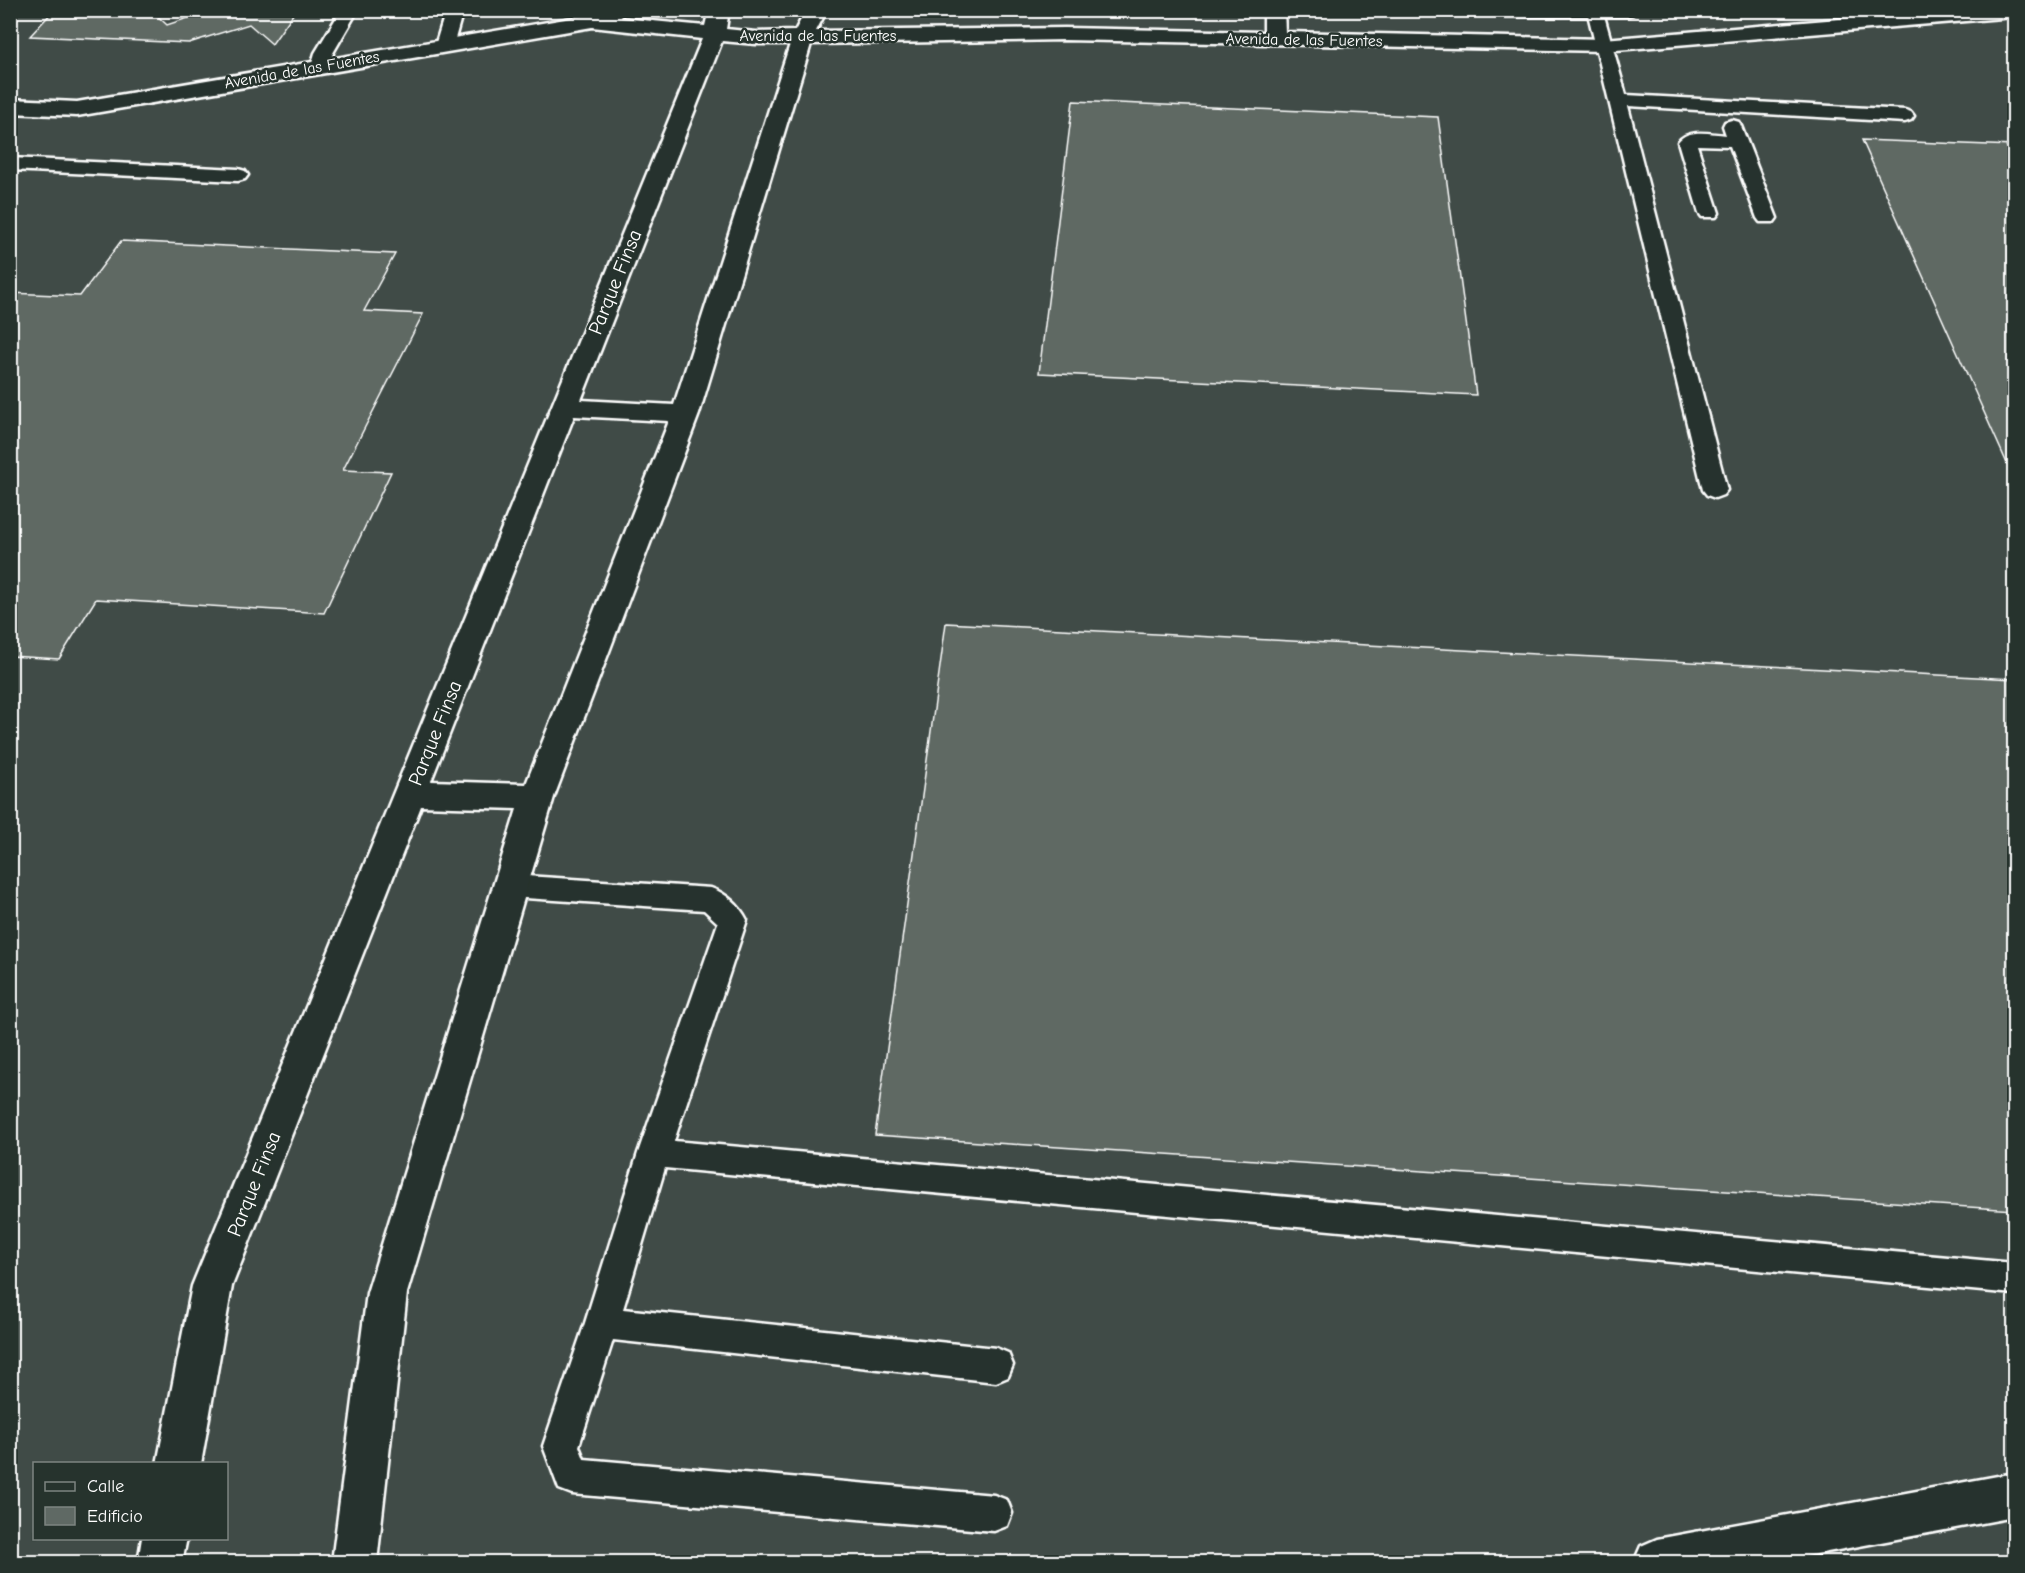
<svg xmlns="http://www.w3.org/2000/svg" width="2025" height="1573" viewBox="0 0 2025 1573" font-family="'Comic Neue',sans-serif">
<rect width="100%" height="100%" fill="#333f3a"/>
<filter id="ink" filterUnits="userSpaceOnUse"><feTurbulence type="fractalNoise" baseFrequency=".0167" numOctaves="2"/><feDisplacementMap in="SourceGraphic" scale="12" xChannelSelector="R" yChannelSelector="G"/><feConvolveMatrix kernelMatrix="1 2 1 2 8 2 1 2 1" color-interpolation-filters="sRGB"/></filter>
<g filter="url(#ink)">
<path fill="#404c47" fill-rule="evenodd" d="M11,11h2003v1551h-2003zM34,1464h192v74h-192z"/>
<path fill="#5f6964" stroke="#fff" stroke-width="1.5" d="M54,10h97l16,15 45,-15h84l-24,34 -23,-20 -60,19 -159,-7z
M1073,101l365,16 38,278 -437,-22z
M1862,140l152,6v333z
M121,241l274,13 -31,57 59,3 -80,156 48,2 -67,141 -228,-14 -37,60 -49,-3v-363l70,3z
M946,623l1068,56v531l-1139,-75z"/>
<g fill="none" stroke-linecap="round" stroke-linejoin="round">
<defs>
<path id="lane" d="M341,10h17l-25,43 -7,18h-12l-3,-4 4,-14z
M446,10h17l-10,36 -3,4h-12l-3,-4z
M1587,10l16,2 23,83 279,15 6,2 3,4 -3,4 -6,2 -277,-16 99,384 -4,5 -8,3 -8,-3 -4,-5z
M1732,120l7,2 2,4 36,92 -3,4h-14l-3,-4 -27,-72 -33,-1 22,68 -3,4h-14l-3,-4 -21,-71c10,-14 33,-8 48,-7l-3,-9 2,-4z
M10,158l228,11 7,2 3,4 -3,4 -7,2 -228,-11z
M510,875l201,13c15,5 29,18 36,32l-73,221 1340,122v31l-1349,-126 -42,141 373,39 12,5 5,12 -5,12 -12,5 -383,-42 -34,106 5,13 410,36 13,5 5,13 -5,13 -13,5 -422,-37 -13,-5 -16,-43 42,-123 53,-170 80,-230 -14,-13 -194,-13 -10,-3 -4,-8 4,-8z"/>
<path id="street" d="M605,10l14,1 3,4 -1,3 84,8 4,-16h20l-3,19 30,3 39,-1 11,-21h21l-11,21 249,-3 199,4v-22h20l1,22 319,7 341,-29h69v7l-410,34 -539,-11 -254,4 -112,370 -145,383 -147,496 -30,269h-45l35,-269 150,-484 -96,-3 -189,480 -31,178h-44l35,-178 510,-1247 -110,-12 -515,89 -67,-3v-14l67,3 512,-87zM722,41l34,3h34l-116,361 -93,-5zM574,416l95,5 -143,363 -95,-3z
M1489,10h147l-3,4 -7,2h-127l-7,-2z
M2014,1473v44l-240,45h-140l7,-16 16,-7z
M142,1538h45l-5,24h-44z"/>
</defs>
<use href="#lane" stroke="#fff" stroke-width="5"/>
<use href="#street" stroke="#fff" stroke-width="5"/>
<use href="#lane" fill="#26332d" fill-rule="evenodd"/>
<use href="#street" fill="#26332d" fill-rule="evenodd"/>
</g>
</g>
<g text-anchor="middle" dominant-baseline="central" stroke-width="5" stroke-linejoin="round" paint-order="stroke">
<g font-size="16" fill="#fff" stroke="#26332d">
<text x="818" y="36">Avenida de las Fuentes</text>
<text transform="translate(1304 40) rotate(1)">Avenida de las Fuentes</text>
<text transform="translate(302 70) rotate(-10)">Avenida de las Fuentes</text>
</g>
<g font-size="20" fill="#fff" stroke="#26332d">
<text transform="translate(615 282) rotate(-68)">Parque Finsa</text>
<text transform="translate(435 733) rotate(-68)">Parque Finsa</text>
<text transform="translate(254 1184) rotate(-68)">Parque Finsa</text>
</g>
</g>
<rect width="2025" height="1573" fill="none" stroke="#26332d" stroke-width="36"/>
<rect x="18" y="18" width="1989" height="1537" fill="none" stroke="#fff" stroke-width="2" filter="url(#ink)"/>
<rect x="33" y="1462" width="195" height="78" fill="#26332d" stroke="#7d8581" stroke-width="1.5"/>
<rect x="45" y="1482" width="30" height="9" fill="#26332d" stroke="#7d8581" stroke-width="1.5"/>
<text x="87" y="1492" font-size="18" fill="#ffffff">Calle</text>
<rect x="45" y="1507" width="30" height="18" fill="#5f6964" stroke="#7d8581" stroke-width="1.5"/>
<text x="87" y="1522" font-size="18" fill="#ffffff">Edificio</text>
</svg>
